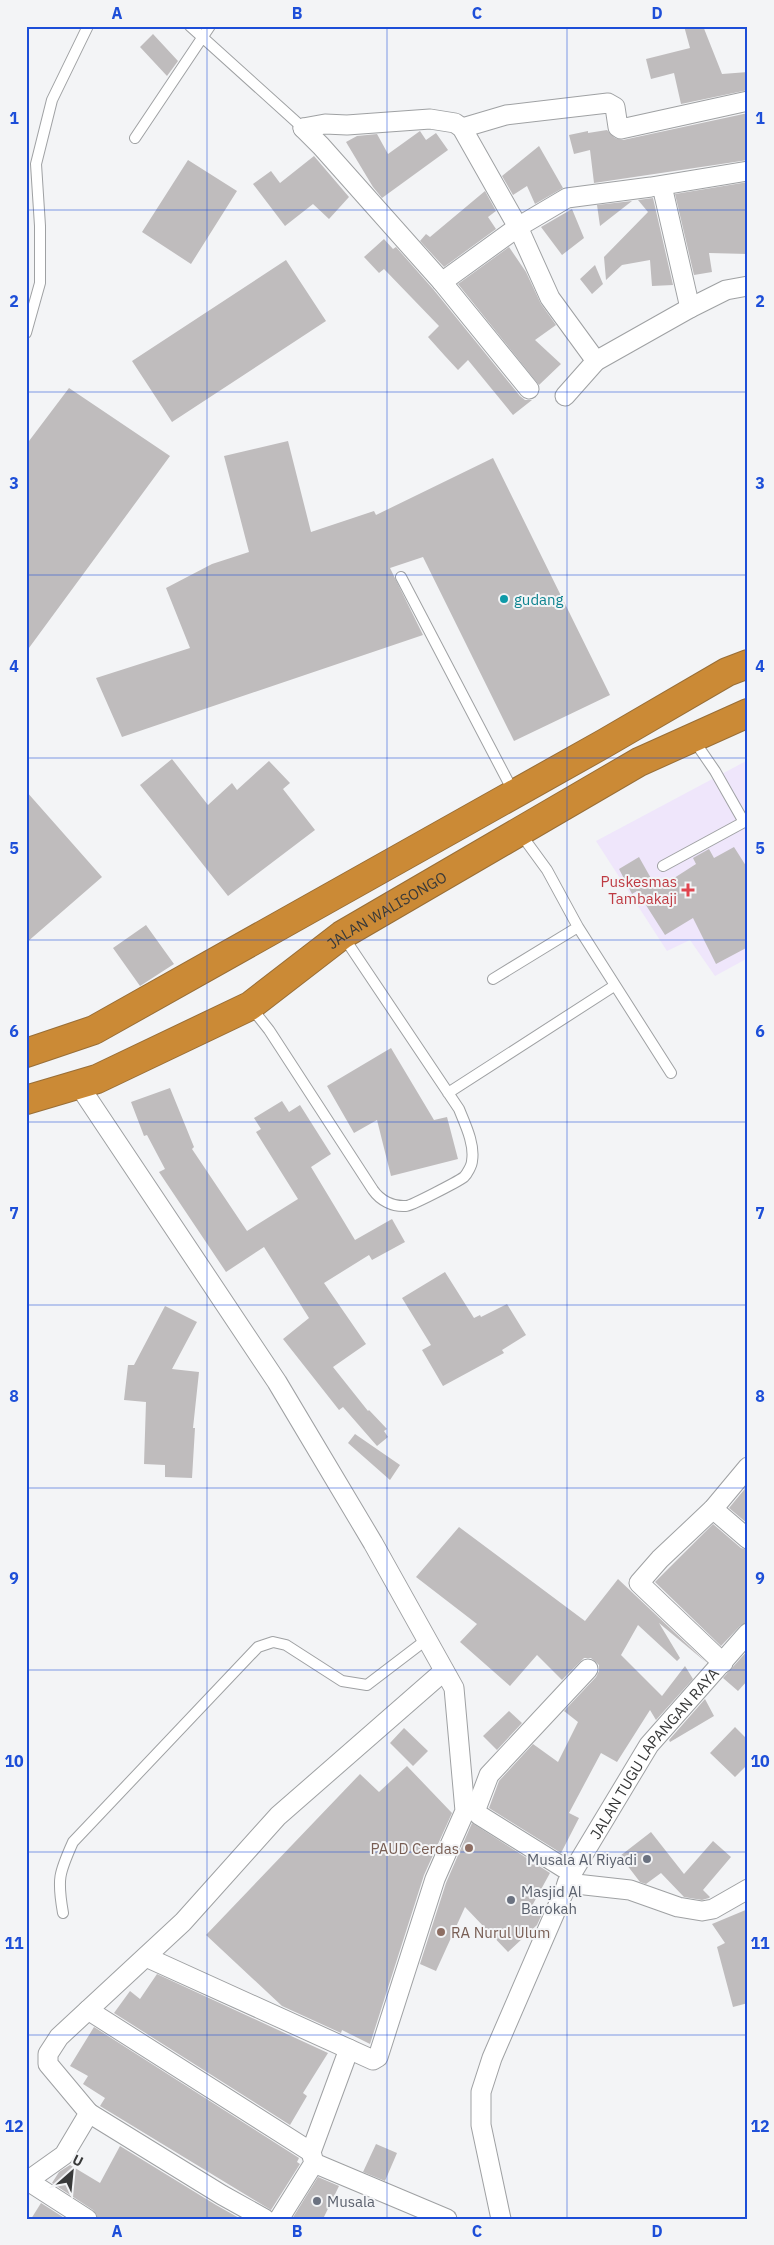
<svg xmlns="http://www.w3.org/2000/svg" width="774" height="2245" viewBox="0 0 774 2245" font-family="'IBM Plex Sans',sans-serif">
<rect width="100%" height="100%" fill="#f3f4f6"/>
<path fill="#efe6fb" d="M748,760v198l-33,18 -25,-36 -23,11 -71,-110z"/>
<path fill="#bfbcbd" d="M684,26h19l19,48 26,-2v18l-67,14 -7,-31 -23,6 -5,-20 44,-11z
M153,34l25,27 -11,15 -27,-29z
M748,113v47l-154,23 -4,-33 -16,4 -5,-19 19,-4v2l19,-3 8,8 8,2z
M420,131l6,9 10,-7 12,17 -66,48 -9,-11 -27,-45 11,-6 20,-2 11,20z
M539,146l24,42 -28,16 -8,-18 -14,9 -11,-19z
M314,156l35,41 -20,22 -16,-15 -28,22 -32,-42 18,-13 9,12z
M188,160l49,31 -46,73 -49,-32z
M748,182v72l-39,-1 3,19 -18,3 -19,-81z
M485,191l11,20 -8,6 8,12 -52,38 -24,-26 6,-7 4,3z
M653,198l20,87 -21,1 -2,-26 -28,5 -16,15 -2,-23 44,-45 -10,-12z
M632,201l-32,25 -3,-21z
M572,209l12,29 -22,17 -21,-28z
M384,239l9,10 3,-2 37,42 87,107 5,4h7l-19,15 -45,-55 -10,10 -13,-14 -17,-19 11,-11 -55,-57 -5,4 -15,-16z
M509,247l17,25 15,32 15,21 -21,15 26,24 -22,21 -81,-101z
M286,260l40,61 -154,101 -40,-61z
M595,265l8,19 -11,10 -12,-15z
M69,388l101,68 -144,196v-207z
M288,441l23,91 63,-21 2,4 117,-57 117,237 -96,46 -91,-184 -33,11 33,67 -301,102 -26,-59 94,-30 -24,-60 46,-24 37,-12 -25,-96z
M172,759l36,46 24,-22 5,7 32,-29 21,22 -7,6 32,41 -87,66 -88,-111z
M26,791l76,86 -76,66z
M734,847l14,22v78l-32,17 -23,-46 -28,17 -28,-44 -5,3 -13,-25 20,-12 18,32 39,-25 -3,-6 16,-9 5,9z
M146,925l28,39 -34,22 -27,-38z
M391,1048l43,72 13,-3 11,42 -67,17 -14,-56 -23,13 -27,-47z
M170,1088l24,59 -2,2 55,82 51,-32 -42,-67 5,-3 -7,-11 28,-17 7,11 11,-7 31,49 -20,13 44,73 37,-21 13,23 -33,18 -3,-5 -45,28 42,61 -33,23 35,44 1,-1 18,19 -3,2 4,6 -11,9 -34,-39 -4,3 -56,-71 26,-21 -45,-71 -38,25 -67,-100 6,-3 -18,-34 -3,1 -13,-34z
M445,1272l29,46 6,-3 1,2 26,-13 19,31 -24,15 2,3 -61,33 -21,-36 9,-5 -29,-47z
M165,1306l32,16 -25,47 27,3 -6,56h2l-3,50 -27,-1v-12l-21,-1 2,-62 -22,-2 4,-35h6z
M355,1434l45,31 -10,15 -42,-37z
M748,1485v39l-19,-16z
M713,1524l28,24 7,2v72l-8,4 -19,20 -66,-64z
M459,1527l126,94 33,-42 89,84 -48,-40 21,35 -3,3 -39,-36 -17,30 41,41 23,-30 8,13 -37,41 -6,-10 -33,52 -16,-9 -32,60 10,5 -18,35 -72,-45 10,-27 34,-37 25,18 20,-40 -14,-11 32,-34 3,-6v-6l-8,-7h-7l-22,22 -25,-25 -27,31 -50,-44 17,-18 -61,-47z
M748,1650v30l-10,11 -15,-13z
M705,1699l9,17 -44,26 -1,-2z
M509,1711l13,12 -25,27 -14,-14z
M735,1727l13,13v24l-13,13 -25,-24z
M404,1728l24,23 -15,15 -23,-23z
M407,1766l45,47 -28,62 -54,169 -28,-14 -1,3 -59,-27 -76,-71 154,-161 19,18z
M472,1823l78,50 -17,31 9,10 -5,11 -29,27 -43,-45 -29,64 -16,-7 26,-81z
M651,1832l33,42 29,-33 18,16 -28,33 7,7 -1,1 -7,2 -18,-3 -23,-24 -15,11 -6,-2 -20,-26z
M748,1909v94l-15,4 -16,-60 8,-4 -13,-19z
M157,1974l171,79 -25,40 4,3 -17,29 -176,-112 16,-22 10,8z
M94,2027l205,131 -2,4 3,2 -29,46 -171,-104 5,-8 -22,-14 5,-8 -18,-10z
M376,2144l21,9 -12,28 -22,-9z
M120,2146l96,59 25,14h-143l-5,-9 -41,-27 7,-11 11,-7 30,18z
M318,2177l21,9 -16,33h-31z
M41,2203l25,16h-35z"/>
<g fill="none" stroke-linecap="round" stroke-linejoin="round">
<defs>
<path id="lane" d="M190,26l113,102
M135,138l75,-112
M26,333l14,-50v-57l-4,-62 16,-64 36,-74
M401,577l113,216
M663,866l81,-44 -29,-51 -22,-32
M578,927l93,146
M493,979l85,-52 -31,-57 -27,-37
M250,1006l19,24 104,160c7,10 19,17 33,16 5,0 51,-24 58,-29 3,-3 8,-12 8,-16 3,-17 -7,-37 -13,-52l-116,-173
M448,1093l166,-107
M63,1913c-6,-34 -4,-40 10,-71l185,-195 15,-5 13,3 56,36 25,4 59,-45"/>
<g id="street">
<path d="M303,128l22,-4 22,1 83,-6 25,4 7,5 56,99 32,71 46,63"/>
<path d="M303,128l18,18 121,136 87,107"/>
<path d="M462,128l44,-13 102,-12 7,4 3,20 3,2 127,-28"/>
<path d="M662,186l28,122"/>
<path d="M442,282l76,-55 49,-29 84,-11 97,-16"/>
<path d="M565,396l31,-35 94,-53 36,-18 22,-4"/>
<path d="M78,1084l199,298 96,161 81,145 11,123 -30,68 -57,178 -5,3 -227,-103"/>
<path d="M713,1509l35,30"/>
<path d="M723,1663l-84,-80 21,-24 53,-50 35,-42"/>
<path d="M572,1873l-93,-58 -3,-6 13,-34 99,-106"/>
<path d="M567,1883l63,7 48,17 24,4 11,-2 35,-20"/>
<path d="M88,2010l223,142 38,-103"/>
<path d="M89,2113l133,82 43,24"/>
<path d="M314,2163l133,56"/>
<path d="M28,2181l59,38"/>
<path d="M26,2182l38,-27 25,-42 -41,-49v-10l11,-17 124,-115 95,-106 166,-145"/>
<path d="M279,2219l35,-56 -3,-11"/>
<path id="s1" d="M501,2219l-20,-94v-33l11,-34 80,-185 77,-128 99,-112"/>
</g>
<g id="highway">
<path d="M26,1053l68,-23 511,-287 122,-71 21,-8"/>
<path id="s2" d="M26,1100l71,-21 153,-73 92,-71 297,-173 109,-49"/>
</g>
</defs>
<use href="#lane" stroke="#9fa1a3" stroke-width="12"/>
<use href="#street" stroke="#9fa1a3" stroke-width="21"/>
<use href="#highway" stroke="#986e37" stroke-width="30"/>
<use href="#lane" stroke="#fff" stroke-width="10"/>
<use href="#street" stroke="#fff" stroke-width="19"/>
<use href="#highway" stroke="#cb8a36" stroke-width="28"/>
</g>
<path fill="none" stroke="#1d4ed8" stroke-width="1" stroke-opacity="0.55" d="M207,26v2193M387,26v2193M567,26v2193M26,210h722M26,392h722M26,575h722M26,758h722M26,940h722M26,1122h722M26,1305h722M26,1488h722M26,1670h722M26,1852h722M26,2035h722"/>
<circle fill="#0f9aa8" stroke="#f3f4f6" stroke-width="2" cx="504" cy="599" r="5"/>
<path fill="#e0444e" stroke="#f3f4f6" stroke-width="2" d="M685.5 882.5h5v5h5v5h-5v5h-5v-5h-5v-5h5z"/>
<g fill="#8d6e63" stroke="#f3f4f6" stroke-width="2">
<circle cx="469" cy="1848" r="5"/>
<circle cx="441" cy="1932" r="5"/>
</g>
<g fill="#6b7280" stroke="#f3f4f6" stroke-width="2">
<circle cx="647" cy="1859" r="5"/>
<circle cx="511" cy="1900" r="5"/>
<circle cx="317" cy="2201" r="5"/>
</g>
<g text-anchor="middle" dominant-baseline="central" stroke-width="4" stroke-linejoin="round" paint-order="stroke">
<g font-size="15" fill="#0d838f" stroke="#f3f4f6" text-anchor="start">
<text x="514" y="599">gudang</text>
</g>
<g font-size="15" fill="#be3a42" stroke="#f3f4f6" text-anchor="end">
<text x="677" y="881">Puskesmas<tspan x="677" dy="17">Tambakaji</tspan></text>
</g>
<g font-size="15" fill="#383939" stroke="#f3f4f6">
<text stroke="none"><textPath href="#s2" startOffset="411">JALAN WALISONGO</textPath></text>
<text stroke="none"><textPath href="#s1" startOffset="512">JALAN TUGU LAPANGAN RAYA</textPath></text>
</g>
<g font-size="15" fill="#785e54" stroke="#f3f4f6" text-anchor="end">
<text x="459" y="1848">PAUD Cerdas</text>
<text x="451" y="1932" text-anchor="start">RA Nurul Ulum</text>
</g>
<g font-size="15" fill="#5b616d" stroke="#f3f4f6" text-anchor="start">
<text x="637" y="1859" text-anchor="end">Musala Al Riyadi</text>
<text x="521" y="1891">Masjid Al<tspan x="521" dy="17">Barokah</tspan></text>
<text x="327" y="2201">Musala</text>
</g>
</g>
<rect width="774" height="2245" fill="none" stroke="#f3f4f6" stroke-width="55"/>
<g transform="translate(72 2172) rotate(27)" stroke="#f3f4f6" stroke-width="4" paint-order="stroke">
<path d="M0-4L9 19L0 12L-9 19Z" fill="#383939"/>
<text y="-8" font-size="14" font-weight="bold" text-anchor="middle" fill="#383939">U</text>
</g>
<rect x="28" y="28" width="718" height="2190" fill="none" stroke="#1d4ed8" stroke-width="2"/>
<g font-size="16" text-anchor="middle" font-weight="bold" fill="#1d4ed8">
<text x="117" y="19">A</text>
<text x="297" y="19">B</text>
<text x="477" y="19">C</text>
<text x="657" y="19">D</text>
<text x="14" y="124">1</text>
<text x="760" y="124">1</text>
<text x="14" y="307">2</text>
<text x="760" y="307">2</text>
<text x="14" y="489">3</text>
<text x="760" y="489">3</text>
<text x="14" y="672">4</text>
<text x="760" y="672">4</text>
<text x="14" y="854">5</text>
<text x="760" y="854">5</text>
<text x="14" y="1037">6</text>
<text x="760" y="1037">6</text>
<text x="14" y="1219">7</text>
<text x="760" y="1219">7</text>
<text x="14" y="1402">8</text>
<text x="760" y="1402">8</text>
<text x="14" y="1584">9</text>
<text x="760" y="1584">9</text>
<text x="14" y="1767">10</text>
<text x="760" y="1767">10</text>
<text x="14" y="1949">11</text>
<text x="760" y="1949">11</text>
<text x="14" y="2132">12</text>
<text x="760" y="2132">12</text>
<text x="117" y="2237">A</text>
<text x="297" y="2237">B</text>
<text x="477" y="2237">C</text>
<text x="657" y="2237">D</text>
</g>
</svg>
